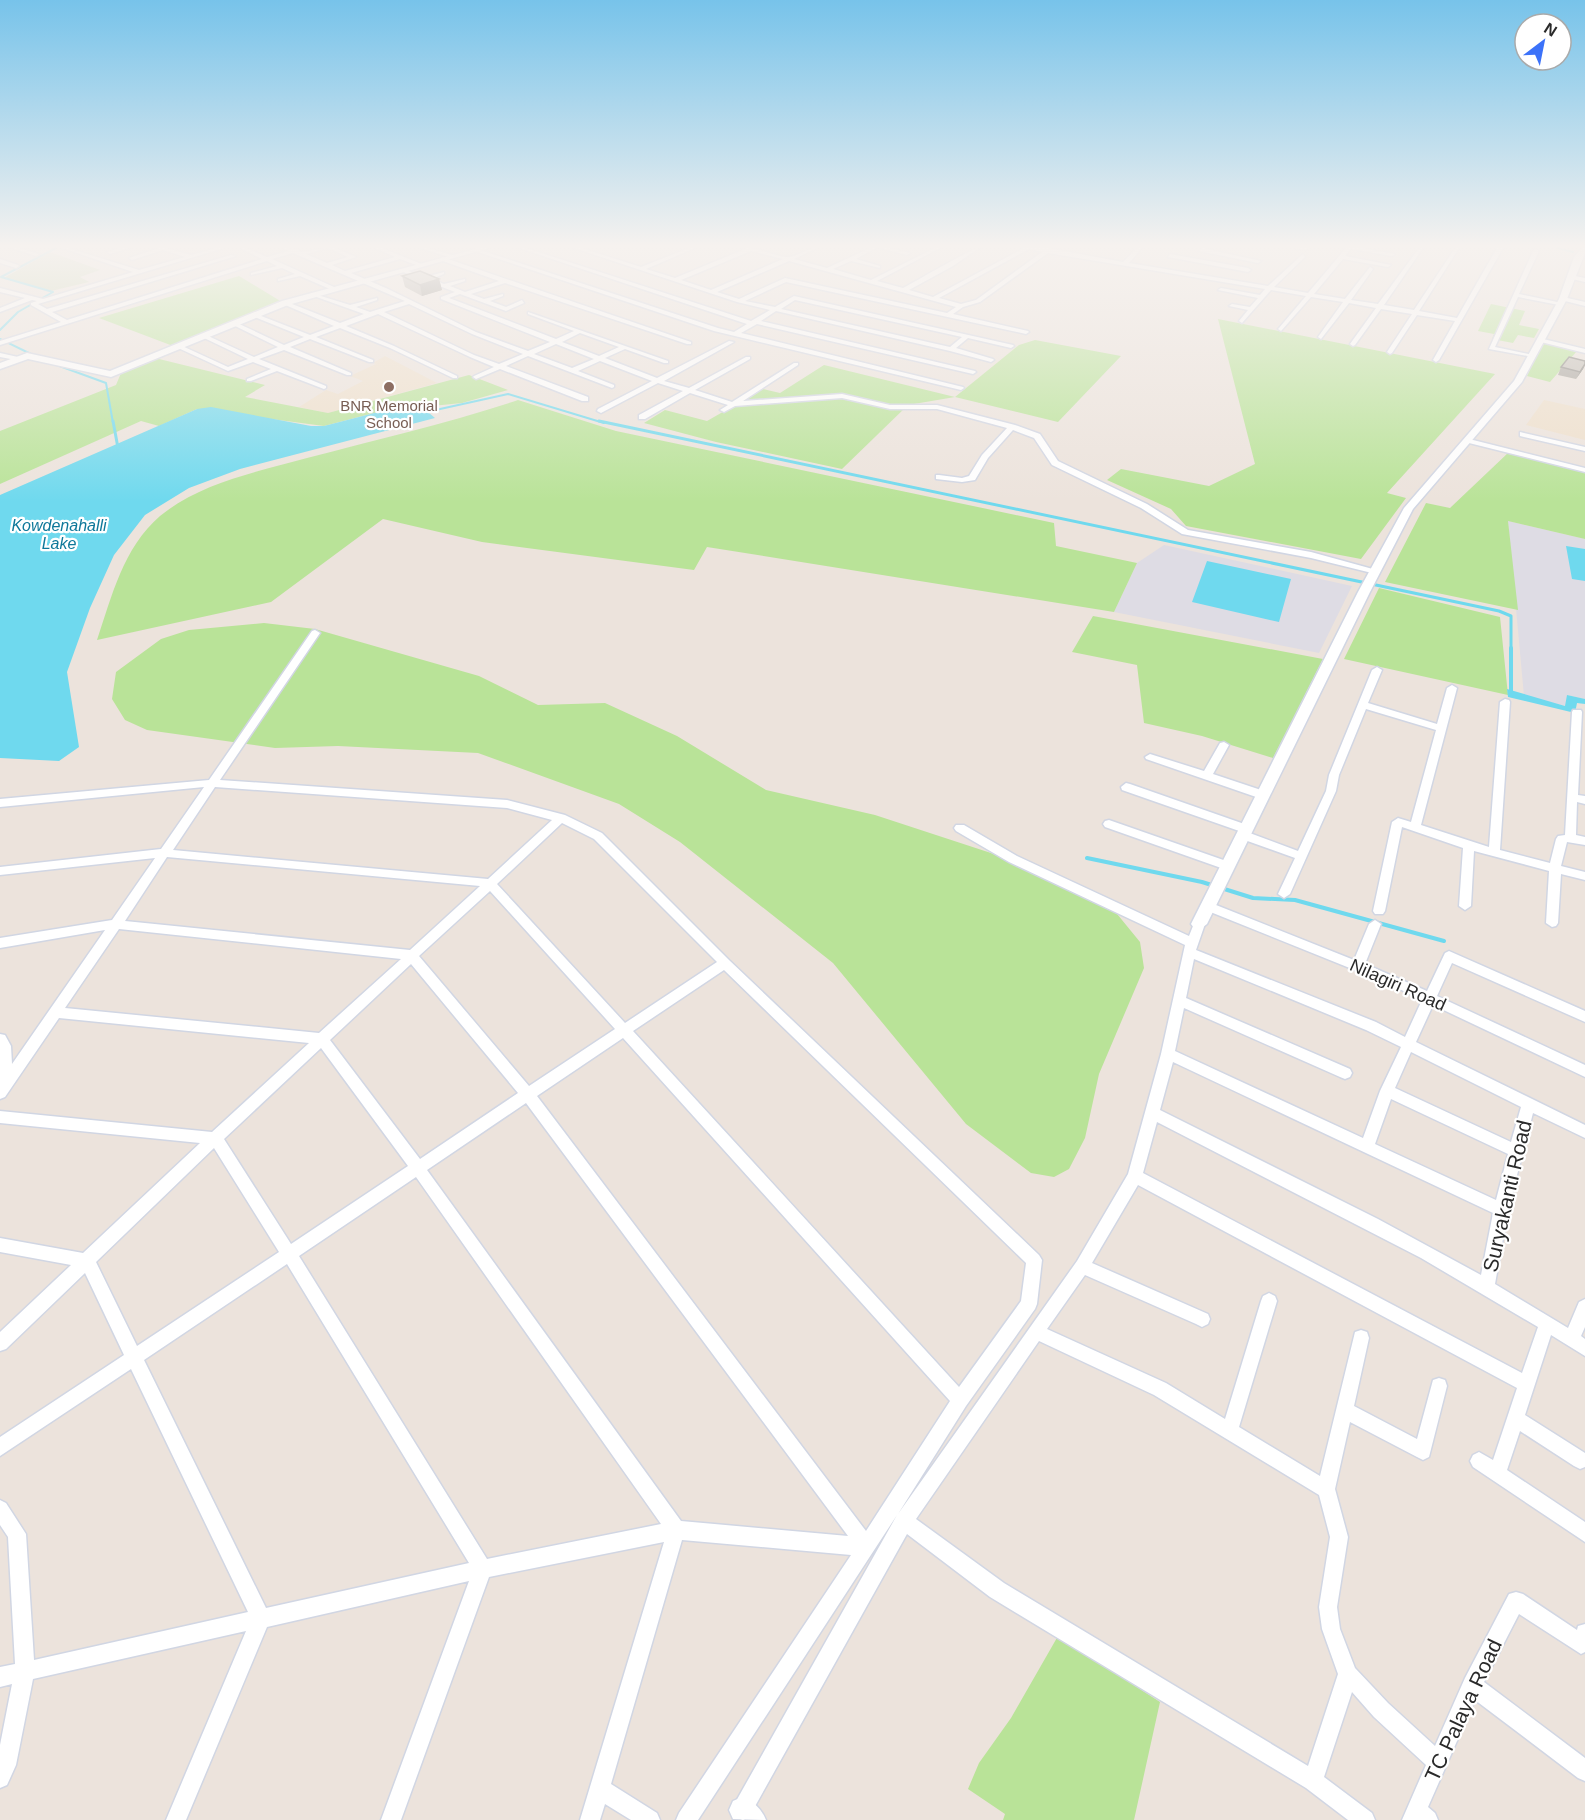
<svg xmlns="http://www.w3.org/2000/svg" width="1585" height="1820" viewBox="0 0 1585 1820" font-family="Helvetica,sans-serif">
<rect width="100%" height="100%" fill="#ece3dc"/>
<path fill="#dedce4" d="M1508,521l77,18v160l-18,-4 -1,11 -42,-10z
M1164,545l188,41 -33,67 -205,-41 23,-49z"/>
<path fill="#eedfcb" d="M385,356l52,27 -109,30 -29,-6 27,-17 12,4 25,-13 -13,-5 26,-12 -3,-1z
M1544,400l41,9v31l-59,-15z"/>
<path fill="#b9e398" d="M239,276l43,26 -109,44 -74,-28z
M1491,304l34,7 -6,14 20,4 -5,9 -16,-3 -5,8 -21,-4 2,-5 -16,-3z
M1218,319l277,55 -108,119 19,5 -45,61 -175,-33 -15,-17 -64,-29 14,-11 88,17 46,-22z
M1035,340l86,16 -63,66 -103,-25 -47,8 -66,64 -126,-27 -72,-19 21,-13 42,11 56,-32 17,4 44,-28 131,32 64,-52z
M1542,342l35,9 -27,31 -23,-6z
M155,358l110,27 -20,12 83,16 141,-38 39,15 -46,13 -80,8 -58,15 -127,-17 -38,17 -18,-5 -141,63v-53l116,-46 5,-12z
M518,400l98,31 438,92 2,23 81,17 -23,49 -407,-65 -13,23 -212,-28 -99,-23 -112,83 -174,38c15,-44 26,-92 63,-124 42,-34 97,-44 147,-58 71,-19 142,-35 211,-58z
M1509,452l76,19v68l-77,-18 10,89 -133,-28 41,-79 24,5z
M1379,588l121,29 8,78 -164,-36z
M1093,616l230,43 -50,99 -71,-22 -58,-13 -7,-58 -65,-13z
M264,623l51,6 164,47 59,29 67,-2 72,33 89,54 109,25 122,40 107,43 36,44 4,26 -45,106 -14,64 -16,31 -15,8 -23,-4 -65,-49 -133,-161 -153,-121 -61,-38 -141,-51 -140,-7 -63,2 -128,-18 -22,-10 -13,-21 4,-27 45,-33 28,-9z
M1058,1636l102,66 -26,118h-131l2,-6 -37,-25 11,-26 32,-45z"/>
<path fill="#c7d6b3" d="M50,252l50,18 -20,7 9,5 -38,9 -47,-13z"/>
<path fill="#6fd9ee" d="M421,406l14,12 -195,51 -51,19 -44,27 -31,40 -24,53 -23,64 12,75 -20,14 -59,-3v-263l197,-86 14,-2 100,19h13l58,-15z
M1566,546l19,3v32l-13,-2z
M1207,561l84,18 -12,43 -87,-20z
M1507,689l58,17 2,-11 18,4v5l-8,-1 -2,10 -67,-16z"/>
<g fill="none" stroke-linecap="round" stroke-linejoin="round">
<path stroke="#6fd9ee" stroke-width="2" d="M1558,248l15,4
M0,330l18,-18 35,-20 -52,-15 55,-29
M0,339l35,17
M54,364l52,19 7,40
M422,413l86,-19 96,29"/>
<path stroke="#6fd9ee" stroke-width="3" d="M113,421l5,27
M599,421l900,190 12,5v33"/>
<path stroke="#6fd9ee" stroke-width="4" d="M1511,648v47
M1087,858l115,24 51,16 42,2 149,41"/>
<defs>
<path id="minor" d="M11,248h8l20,6 -3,2z
M62,248h6l71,22 46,-13 -22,-7 -31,10 -3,-2 30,-10h7l25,7 26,-7h7l-186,56 9,5 184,-54 5,1 -184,56 15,8 195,-61 -22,-11h6l21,9 21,-6 -4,-3 14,1 3,3 26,-4 -21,6 21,9 21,-6 -20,-9h7l21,9 -24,8 13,6 50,-14 -20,-9h7l42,17 -5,1 -19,-7 -49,14 37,16 88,43 52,19 22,-9 -109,-43v-2l14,-5 -57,-22 5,-1 22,8 19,-5v2l-13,5 13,5 21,-5v2l-15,5 15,6 34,-11 -59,-21 2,-3 249,85v2h-4l-182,-61 -34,11 13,5 19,-5v2l-13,5 16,6 16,-7 2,3 -18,8 -46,-17 -11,4 107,41 18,-8 -46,-17v-2l140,49v2h-4l-39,-14 -20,9 52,20 72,-37 5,1 -70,39 25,7 57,-31h4v2l-55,31 37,12 62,-39h4v2l-55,36 99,-7 48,11h47l78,20 25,9 18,27 89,43 41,26 123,22 69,19 -4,3 -65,-16 -129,-24 -41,-26 -89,-43 -18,-27 -21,-8 -25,28 -13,22 -13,2 -26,-3v-4h3l23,3 7,-2 13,-21 25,-27 -70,-19h-47l-48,-11 -107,8 -11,6 -4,-2 8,-5 -38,-12 -45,26h-6v-4l44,-24 -25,-8 -57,30 -4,-2 1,-2 54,-28 -52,-20 -22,10 36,14v2l-2,1 -84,-32 -22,10 82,31v4h-6l-82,-32 -24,10 -3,-2 1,-1 20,-9 -24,-10 -92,-43 -32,12 48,20 63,30v2h-4l-63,-30 -50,-20 -24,9 57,23v2h-4l-59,-23 -20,8 61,26v2h-4l-63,-25 -25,9 67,27v2l-2,1 -47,-18 -26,10h-4v-2l24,-10 -18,-7 -25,9 -52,-24v-2h4l48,22 20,-8 -46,-22v-2h4l48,22 24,-10 -47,-23v-2h4l49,23 20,-8 -52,-21v-2h4l54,21 24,-9 -51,-22v-2h4l53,21 24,-9 -53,-19v-2l39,12 27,-7v2l-21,7 14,5 35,-11 -112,-48 -21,6 62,28v2h-4l-30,-13 -22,5v-2l17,-5 -13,-6 -31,7v-2l26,-7 -10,-5 -267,84v-4l61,-19 -30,-17v-2l6,-2 -5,-1 -32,12v-4l25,-10 -25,-6v-4l43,11 90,-27zM409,304l63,30 51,20 -24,10 -25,-9 -90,-43zM580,333l39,14 -20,9 -37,-14zM556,344l38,15 -22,9 -38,-14z
M121,248h8l-19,6 -3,-2z
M420,248h8l27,8 -3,2z
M519,248h7l225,73 19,-11 -33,-8 -163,-54h7l60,19 48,-19h6l-49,21 29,9 70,-29v-1c14,0 26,7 41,9 10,1 20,-9 31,-9l-23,11 33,9 43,-20h6l-20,11 24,7v2l-29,-7 -18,8 38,11 64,-32h5l-63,33 26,7c12,-6 69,-40 76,-40l-26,18 -44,24 24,7 91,-49h24l75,14 14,-14h5l-13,15 139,23 35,-32 2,3 -31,30 34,6 38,-45h15l34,6 -3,2 -41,-7 -6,7 46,9 -3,2 -45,-8 -29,35 31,5 25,-32 3,2 -22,31 27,4 41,-56h4l-39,57 30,5 41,-62h4l-40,63 38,7 40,-70h6l-64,112 -3,2 -3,-2 22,-39 -38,-6 -25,38 -2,1 -3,-2 25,-38 -31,-5 -26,36 -2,1 -3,-2 26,-36 -27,-5 -28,36 -3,-2 25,-35 -32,-5 -30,34 -3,-2 1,-1 27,-32 -35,-6 -29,33 -3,-2 9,-11 -19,-4 3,-2 18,3 8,-9 -40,-8 3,-2 39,7 5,-6 -217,-36 -68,49 -17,5 -10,7 75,17 1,1 -3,2 -240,-52 -41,19 30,6 19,-11 219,49 1,1 -3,2 -43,-10 -12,10 37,11 1,1 -3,2 -41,-11 -174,-40 -15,10 214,50 1,1 -3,2 -216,-50 -16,9 222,54 1,1 -3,2 -247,-59 -242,-81 5,-1 241,79 16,4 13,-8zM1029,249l13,3 -66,48 -15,4 -22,-6zM751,251l32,8 -72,31 -30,-10zM789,261l167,46 -9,6 -162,-35 -46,21 -22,-7zM795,300l167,37 -12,10 -169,-38z
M880,248h9l21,5 -3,2z
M1201,248h5v1l55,12 -3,2 -59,-12z
M1294,248h15l-3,2z
M1536,249l3,2 -20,43 43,9 -3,2 -41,-8 -23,50 38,8v2l-44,-8 44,-98z
M1170,254l78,14 3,2 -3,2 -80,-15z
M0,259l18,6 1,1 -3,2 -16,-5z
M1570,275l15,3v4l-17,-4z
M1563,297l22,5v4l-24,-6z
M1539,338l46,11v4l-48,-12v-2z
M0,353l18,4 1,1 -3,2 -16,-3z
M1520,432l65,15v4l-65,-15z
M1465,438l120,30v4l-120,-30z
M315,630l5,3 -100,147 287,20 58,15 37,18 127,127 310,295 3,5 -5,44 -2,5 -69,97 -68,108 179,-253 51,-87 33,-120 24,-109 -176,-83 -53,-31 -2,-3 2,-3h8l53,31 172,80 6,-15h8l2,3 -9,26 180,72 29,15 17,-37 -35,-17 -184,-74 -2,-3 2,-3h8l143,57 15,-36 6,-4 6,4 -16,40 62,27 18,-38 4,-2 136,60v11l-133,-59 -15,33 148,69v12l-152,-72 -17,37 169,83v13l-52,-25 -25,97 -13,74 73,44 11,-26 6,-3v28l-4,9 4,3v17l-34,-21 -26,80 60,38v14l-5,2 -6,-3 -54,-35 -13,39 78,52v20l-112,-75 -3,-6 3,-6 6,-3 14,8 24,-72 -379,-203 -46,78 116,51 2,5 -2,5 -6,3 -6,-3 -111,-49 -38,54 119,54 59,36 36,-118 2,-5 6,-3 6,3 2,5 -38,126 81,49 35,-144 6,-2 6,2 2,6 -15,68 63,33 16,-59 6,-2 6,2 2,6 -18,71 -6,3 -6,-3 -67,-35 -15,67 13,48 -11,70 3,22 15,39 33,35 47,43 30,-68 44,-84 7,-2 7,2 54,36 1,-4 7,-2v28l-4,2 -62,-40 -35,68 101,76v23l-7,-3 -103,-78 -47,107 7,6 3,7h-36l24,-55 -52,-48 -22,-25 -28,85 48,36 3,7h-27l-42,-32 -316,-191 -83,-63 -158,283 -6,3 -8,-3 -3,-7 3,-7 162,-288 -199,305h-22l3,-7 172,-258 -169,-15 -71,244 46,29 3,7h-29l-26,-16 -5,16h-20l84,-278 -175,35 -88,243h-20l88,-239 -202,46 -81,193h-20l80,-189 -213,48 -17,86 -9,20 -7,3v-43l12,-61 -12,3v-20l15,-3 -7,-127 -8,-12v-25l6,3 20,31 8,126 214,-48 -117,-243 -131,87v-19l124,-82 -39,-82 -79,76 -6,2v-19l71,-67 -71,-13v-14l83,15 117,-110 -200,-20v-12l212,21 97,-89 -250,-25 -54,79 -5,2v-65l5,1 6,11 1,18 93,-134 -105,18v-10l112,-18 43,-62 -155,17v-8l161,-18 43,-62 -204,20v-8l209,-19 103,-149zM215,787l292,21 45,12 -64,59 -315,-29zM562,823l32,16 123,123 -92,61 -128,-139zM167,857l313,29 -70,64 -285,-29zM490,891l125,138 -86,57 -110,-130zM119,929l282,30 -82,74 -254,-25zM1194,959l172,71 35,17 -21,44 -17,47 -188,-87 9,-43 156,69 5,2 5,-2 2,-4 -2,-4 -164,-71zM411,964l107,129 -98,66 -90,-119zM724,970l302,293 -5,38 -62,86 -326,-356zM623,1038l327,363 -84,130 -329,-435zM321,1048l87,118 -117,78 -67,-105zM1411,1052l110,55 -10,35 -116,-54zM1173,1062l320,151 -12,62 -103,-56 -218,-109zM1391,1099l117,55 -12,46 -121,-56zM526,1103l322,433 -167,-15 -254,-351zM1157,1122l264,136 117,69 -16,46 -379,-200zM214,1148l65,104 -142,94 -41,-84zM416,1177l245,347 -174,35 -188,-303zM287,1264l182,299 -203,45 -122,-248zM1039,1341l115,54 165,100 11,42 -11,70 3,22 16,45 -30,92 -304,-183 -88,-64z
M1377,667l5,3 -14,33 69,21 10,-36 5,-3 5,3 -36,137 68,22 11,-145 5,-3 4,1 1,2 -10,148 50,13 6,-24 2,-3 7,-1 7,-123 1,-2h8l1,2 -4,83 7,1v8l-8,-2 -1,33 9,2v8l-18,-3 -6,24 24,6v8l-24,-6 -3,49 -2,3 -4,1 -6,-4 3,-52 -75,-20 -3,55 -6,4 -6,-4 4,-58 -61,-21 -17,84 -2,3h-8l-2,-3 19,-89 6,-4 13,4 25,-92 -70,-21 -27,66 -3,16 -46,103 -6,4 -6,-4 17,-36 -56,-20 -2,-3 5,-3 -120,-42 -1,-3 5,-4 4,1 120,42 2,3 -5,3 51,19 28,-60 3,-16 43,-105z
M1224,742l5,3 -16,29 54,18 1,3 -1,3h-8l-113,-39 -1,-2 5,-3 54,17 16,-28z
M1109,820l123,43 2,3 -2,3h-8l-119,-42 -2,-3 2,-3z"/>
<path id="tertiary" d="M479,248h10l-201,57 -177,72 -83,-18 -28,10v-6l27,-10 83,18 172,-70z
M1582,248h3v5l-18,46 -45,83 -109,127 -43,83 -163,332 -8,6 -5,-2 -3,-4 167,-332 46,-84 110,-127 45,-82 15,-42z
M742,1797c12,5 19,11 24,23l-33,-1 -4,-9 4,-9z"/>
</defs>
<use href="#minor" stroke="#d1d6e3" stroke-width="3"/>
<use href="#tertiary" stroke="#d1d6e3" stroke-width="3"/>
<use href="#minor" fill="#fff" fill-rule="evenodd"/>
<use href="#tertiary" fill="#fff" fill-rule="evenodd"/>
</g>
<path fill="#a9a49d" d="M402,276l37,3 3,11 -20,6 -17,-9z
M1585,361v4l-2,4 -7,10 -18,-4 3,-8z"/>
<path fill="#898680" d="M439,279l3,11 -20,6 -2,-11z
M1585,364l-2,5 -7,10 4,-7z"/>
<path fill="#c4bfb7" stroke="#898680" stroke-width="1.5" d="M420,271l19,8 -19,6 -18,-9z
M1569,357l16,4v3l-5,8 -19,-5z"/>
<linearGradient id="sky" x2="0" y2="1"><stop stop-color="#77c3ea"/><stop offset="0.49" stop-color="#f6f2ef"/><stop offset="1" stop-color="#f6f2ef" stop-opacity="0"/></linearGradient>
<rect width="1585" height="502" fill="url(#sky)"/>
<circle fill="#8d6e63" stroke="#fff" stroke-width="2" cx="389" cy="387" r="6"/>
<g text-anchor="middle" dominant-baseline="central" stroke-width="4.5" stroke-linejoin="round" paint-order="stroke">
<g font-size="15" fill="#785e54" stroke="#fff">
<text x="389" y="405">BNR Memorial<tspan x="389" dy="17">School</tspan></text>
</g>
<g font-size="16" font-style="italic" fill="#0e789a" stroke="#fff">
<text x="59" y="525">Kowdenahalli<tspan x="59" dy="18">Lake</tspan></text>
</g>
<g font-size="18" fill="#2a2a2a" stroke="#fff">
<text transform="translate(1398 985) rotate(24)">Nilagiri Road</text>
</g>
<g font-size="21" fill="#2a2a2a" stroke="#fff">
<text transform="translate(1507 1196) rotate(-77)">Suryakanti Road</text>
<text transform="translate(1463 1710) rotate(-65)">TC Palaya Road</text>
</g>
</g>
<g transform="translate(1543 42) rotate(32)"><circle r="28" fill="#ffffff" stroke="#aaaaaa" stroke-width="1.5"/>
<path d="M0-4.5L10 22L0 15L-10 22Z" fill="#3c72f9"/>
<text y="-9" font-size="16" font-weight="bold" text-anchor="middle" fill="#2a2a2a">N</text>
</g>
</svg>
